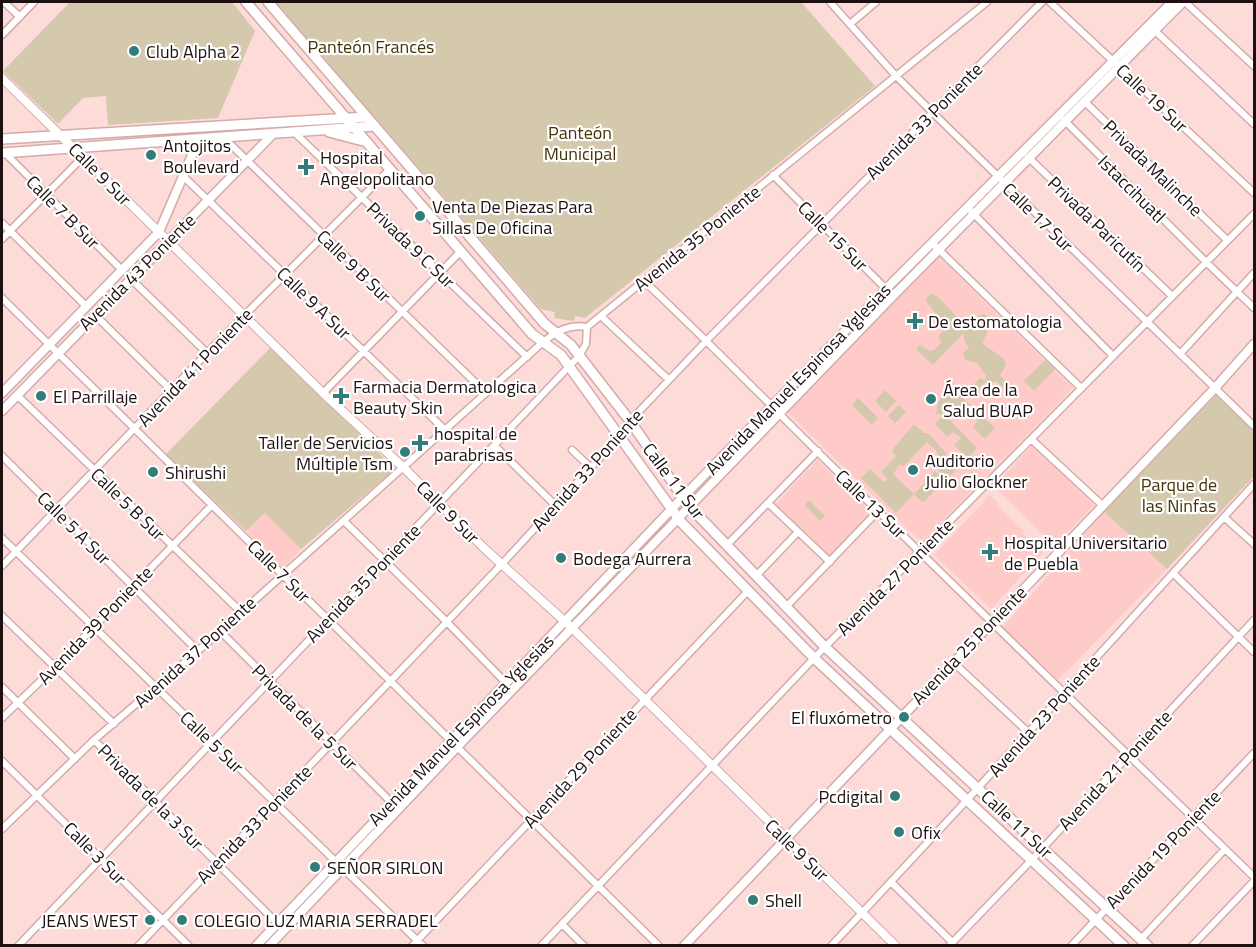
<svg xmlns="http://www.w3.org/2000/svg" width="1256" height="947" viewBox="0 0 1256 947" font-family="'Titillium Web',sans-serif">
<rect width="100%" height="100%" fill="#fddbd9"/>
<path fill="#fecbc9" d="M938,256l135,132 -152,154 -134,-130z
M1033,445l61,60 -44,45 -5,-6 3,-4 -54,-54z
M817,460l54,52 -41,43h-5l-51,-49z
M990,495l8,8 -1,2 27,26 -2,2 21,20 -52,56 -57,-54z
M265,512l36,37 -18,19 -37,-37z
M1104,512l63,57 -109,111 -56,-52z"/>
<path fill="#d4c9ac" d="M70,2h162l23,29 -37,87 -110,7 -2,-29 -23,2 -25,26 -55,-53z
M275,2h526l74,84 -290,232 -10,-2 -1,5 -20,-3 1,-6 -14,-3z
M931,293l9,6 27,28 11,-11 6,-2c15,9 0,18 -1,30l20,14 3,7 -6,10 18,19 -3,5 -19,-18 -6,4 -6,-2 -9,8 -6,-2 11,-11 5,3 1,-5 -9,-13 -12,-3 -2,-7 6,-5 -5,-8v-7l-31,32 -15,-14 -2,-3 4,-3 10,6 4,-1 8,-8 -4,-5 7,-10 -1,-3 -19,-24z
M271,347l124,122 -94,80 -36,-36 -19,18 -80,-77z
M1045,360l10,9 -21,22 -10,-10z
M885,390l11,11 -10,11 -11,-11z
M949,390h5l41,38 -10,11 -12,-12 5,-6 -7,-7 -7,5 -12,-12 -8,7 33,34 -9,10 -14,-13 7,-7 -8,-6 -6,5 -12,-13 8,-9 -7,-1 2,-12z
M1216,395l38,37v44l-87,93 -63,-57z
M858,398l20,20 -6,7 -20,-20z
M899,405l7,7 -11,11 -7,-7z
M914,424l10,9h4l19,21 -6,5 -6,-10 -8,-7 -23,24 -5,-1 -6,9 21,20 21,-23 10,9 -22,23 -9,-9 -18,19 -35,-35 9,-9 14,13 4,-3 -7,-7 15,-16 -4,-4 1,-3z
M949,458l10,9 -12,12 -9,-9z
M809,500l16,16 -5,5 -15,-16z"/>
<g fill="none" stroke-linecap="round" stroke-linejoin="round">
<defs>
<path id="minor" d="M4,2l16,15
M830,2l66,74 37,37 321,313
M1050,2l204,191
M1185,2l69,64
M850,24l26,-22
M1152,28l102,96
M2,35l32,-33
M1084,101l143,139
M1064,120l142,142 48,46
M294,132l233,225
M223,137l263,256
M5,153l117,117
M1028,157l144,139
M773,175l120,121
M183,176l262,254
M968,208l145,148
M2,223l84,83
M2,239l81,-82
M932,243l149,145
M130,278l77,75
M644,281c65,61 127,125 191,188 139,136 279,273 419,408
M2,298l657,648
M95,315l77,76
M602,317l67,63
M587,327l400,-325
M1180,354l74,-81
M323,393l138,-142
M17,395l224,217
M1031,439l71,66
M495,446l61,60
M572,450l19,18
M2,456l196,195
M768,503l62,59
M1224,517l30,27
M344,521l102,100 60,62
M2,538l421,408
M727,545l91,-94
M2,566l205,-213 183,-184
M1173,573l81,79
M756,576l42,-44
M786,607l92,-96
M2,616l112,108
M220,631l172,172
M954,663l74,69
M2,687l73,72
M2,718l53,-51 157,-162
M94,740l190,190
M2,761l187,185
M2,829l92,-89 104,-89 345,-309c14,-11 26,-18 44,-15
M891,882l61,60
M562,924l22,22
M1141,939l84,-90
M18,946l561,-590 7,-12 1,-17
M138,946l363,-381 117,-127 12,-17 77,-81 335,-338
M412,946l336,-355
M541,946l276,-291 437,-441
M831,946l136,-146 287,-316
M949,946l94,-98 211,-228
M1071,946l183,-193
M1192,946l62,-65"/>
<path id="tertiary" d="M2,78l321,315 81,75 82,82 86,78 324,318"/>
<path id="secondary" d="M2,393l157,-161 40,-93
M2,411l271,-277
M256,946l427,-449 203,-208 286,-287
M269,946l191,-202 433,-448 290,-294
M684,946l531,-558 39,-44"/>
<path id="primary" d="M246,2l286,332 29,21 120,167 133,136 310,288
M268,2l277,322 26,21 59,76 59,85 136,141 323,299
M329,132l38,10
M2,139l365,-22
M2,153l373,-27"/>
</defs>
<use href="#minor" stroke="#d4aba9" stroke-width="9"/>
<use href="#tertiary" stroke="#d4aba9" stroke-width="10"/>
<use href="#secondary" stroke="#d4aba9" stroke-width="11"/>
<use href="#primary" stroke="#d4aba9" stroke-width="12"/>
<use href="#minor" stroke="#fff" stroke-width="6"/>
<use href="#tertiary" stroke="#fff" stroke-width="8"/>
<use href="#secondary" stroke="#fff" stroke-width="8"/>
<use href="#primary" stroke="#fff" stroke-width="9"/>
</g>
<g fill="#327c7a" stroke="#fff" stroke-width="2">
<circle cx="134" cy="51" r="6"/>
<circle cx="151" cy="155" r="6"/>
<path d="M303 158h6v6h6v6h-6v6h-6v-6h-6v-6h6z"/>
<circle cx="420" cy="216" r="6"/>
<path d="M912 312h6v6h6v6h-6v6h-6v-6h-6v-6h6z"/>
<circle cx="41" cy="396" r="6"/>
<path d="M338 387h6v6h6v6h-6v6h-6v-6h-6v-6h6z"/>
<circle cx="931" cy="399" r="6"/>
<path d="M417 434h6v6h6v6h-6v6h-6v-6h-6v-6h6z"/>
<circle cx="405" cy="452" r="6"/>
<circle cx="913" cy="470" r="6"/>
<circle cx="153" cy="472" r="6"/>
<path d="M987 543h6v6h6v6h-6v6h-6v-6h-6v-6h6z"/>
<circle cx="561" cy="558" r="6"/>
<circle cx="904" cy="717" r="6"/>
<circle cx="895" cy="796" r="6"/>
<circle cx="899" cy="832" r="6"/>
<circle cx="315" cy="867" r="6"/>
<circle cx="753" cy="900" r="6"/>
<circle cx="150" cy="920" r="6"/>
<circle cx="182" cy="920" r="6"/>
</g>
<g text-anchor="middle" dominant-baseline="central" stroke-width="4.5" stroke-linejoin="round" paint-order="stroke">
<g font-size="18" fill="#433408" stroke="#fff">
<text x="371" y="46">Panteón Francés</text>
<text x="580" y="132">Panteón<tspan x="580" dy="21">Municipal</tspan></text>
<text x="1179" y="484">Parque de<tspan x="1179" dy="21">las Ninfas</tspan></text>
</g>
<g font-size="18" fill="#1e1010" stroke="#fff" text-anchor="start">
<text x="146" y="51">Club Alpha 2</text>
<text x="163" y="145">Antojitos<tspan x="163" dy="21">Boulevard</tspan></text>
<text x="320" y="157">Hospital<tspan x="320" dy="21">Angelopolitano</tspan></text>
<text x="432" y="206">Venta De Piezas Para<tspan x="432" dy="21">Sillas De Oficina</tspan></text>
<text x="928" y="321">De estomatologia</text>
<text x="353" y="386">Farmacia Dermatologica<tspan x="353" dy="21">Beauty Skin</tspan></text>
<text x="943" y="389">Área de la<tspan x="943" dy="21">Salud BUAP</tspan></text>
<text x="53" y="396">El Parrillaje</text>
<text x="434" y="433">hospital de<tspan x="434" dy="21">parabrisas</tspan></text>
<text x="393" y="442" text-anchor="end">Taller de Servicios<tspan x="393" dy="21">Múltiple Tsm</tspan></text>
<text x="925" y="460">Auditorio<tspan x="925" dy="21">Julio Glockner</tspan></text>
<text x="165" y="472">Shirushi</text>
<text x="1004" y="542">Hospital Universitario<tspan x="1004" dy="21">de Puebla</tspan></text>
<text x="573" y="558">Bodega Aurrera</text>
<text x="892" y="717" text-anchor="end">El fluxómetro</text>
<text x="883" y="796" text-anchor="end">Pcdigital</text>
<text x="911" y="832">Ofix</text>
<text x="327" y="867">SEÑOR SIRLON</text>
<text x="765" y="900">Shell</text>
<text x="138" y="920" text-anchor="end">JEANS WEST</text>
<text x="194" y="920">COLEGIO LUZ MARIA SERRADEL</text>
</g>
<g font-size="18" fill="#1e1010" stroke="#fff">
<text transform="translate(1152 98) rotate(43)">Calle 19 Sur</text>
<text transform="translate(924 121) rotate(-45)">Avenida 33 Poniente</text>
<text transform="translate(1153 168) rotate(44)">Privada Malinche</text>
<text transform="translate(100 174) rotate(45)">Calle 9 Sur</text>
<text transform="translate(1132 189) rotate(45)">Istaccihuatl</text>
<text transform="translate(63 212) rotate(45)">Calle 7 B Sur</text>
<text transform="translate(1038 217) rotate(44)">Calle 17 Sur</text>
<text transform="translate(1097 224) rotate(44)">Privada Paricutín</text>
<text transform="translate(833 236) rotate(45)">Calle 15 Sur</text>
<text transform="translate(697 238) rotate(-39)">Avenida 35 Poniente</text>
<text transform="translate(411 245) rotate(44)">Privada 9 C Sur</text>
<text transform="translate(354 266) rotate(44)">Calle 9 B Sur</text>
<text transform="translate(137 272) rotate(-45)">Avenida 43 Poniente</text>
<text transform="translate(314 303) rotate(44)">Calle 9 A Sur</text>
<text transform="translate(195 367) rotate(-46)">Avenida 41 Poniente</text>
<text transform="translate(798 379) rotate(-46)">Avenida Manuel Espinosa Yglesias</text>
<text transform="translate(587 470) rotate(-48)">Avenida 33 Poniente</text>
<text transform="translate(674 481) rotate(53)">Calle 11 Sur</text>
<text transform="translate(128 504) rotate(44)">Calle 5 B Sur</text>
<text transform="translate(871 504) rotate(44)">Calle 13 Sur</text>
<text transform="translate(448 512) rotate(45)">Calle 9 Sur</text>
<text transform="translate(74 528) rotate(45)">Calle 5 A Sur</text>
<text transform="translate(279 571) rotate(45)">Calle 7 Sur</text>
<text transform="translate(895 577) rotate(-45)">Avenida 27 Poniente</text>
<text transform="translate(363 583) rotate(-46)">Avenida 35 Poniente</text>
<text transform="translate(95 625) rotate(-46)">Avenida 39 Poniente</text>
<text transform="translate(969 645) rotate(-46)">Avenida 25 Poniente</text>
<text transform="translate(195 652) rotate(-42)">Avenida 37 Poniente</text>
<text transform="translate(1044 716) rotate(-48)">Avenida 23 Poniente</text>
<text transform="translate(305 717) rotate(45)">Privada de la 5 Sur</text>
<text transform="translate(461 730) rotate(-46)">Avenida Manuel Espinosa Yglesias</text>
<text transform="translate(212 742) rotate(44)">Calle 5 Sur</text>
<text transform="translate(580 768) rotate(-47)">Avenida 29 Poniente</text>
<text transform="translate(1115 770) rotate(-47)">Avenida 21 Poniente</text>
<text transform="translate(151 797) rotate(45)">Privada de la 3 Sur</text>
<text transform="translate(254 824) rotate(-46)">Avenida 33 Poniente</text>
<text transform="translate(1017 824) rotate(43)">Calle 11 Sur</text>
<text transform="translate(1163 849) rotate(-46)">Avenida 19 Poniente</text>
<text transform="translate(797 850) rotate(44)">Calle 9 Sur</text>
<text transform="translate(95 853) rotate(45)">Calle 3 Sur</text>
</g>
</g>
<rect width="1256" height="947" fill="none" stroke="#1e1010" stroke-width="6"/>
</svg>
